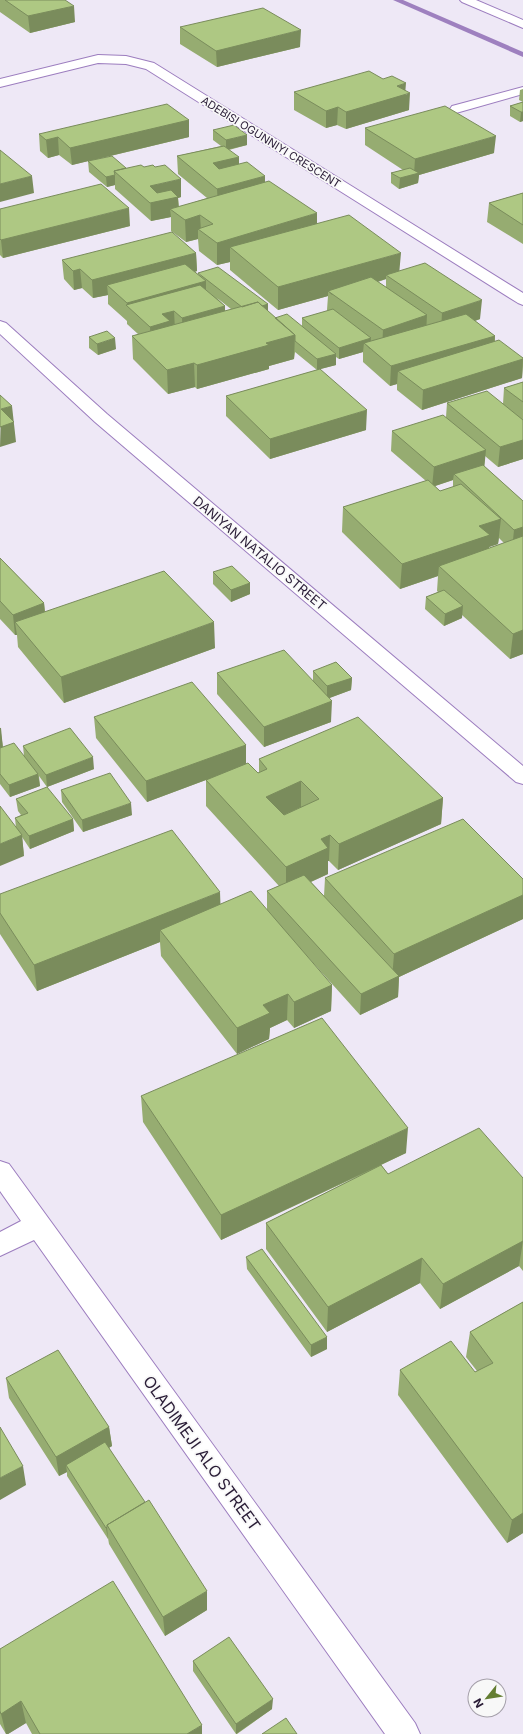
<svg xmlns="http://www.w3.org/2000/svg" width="523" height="1734" viewBox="0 0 523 1734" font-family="Inter,sans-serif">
<rect width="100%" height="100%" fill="#eee8f6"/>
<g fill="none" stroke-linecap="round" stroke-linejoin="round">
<path fill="#9e80bf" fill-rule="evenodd" d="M393,0h10l120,52v5z"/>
<defs>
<path id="lane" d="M523,87v7l-67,19 -4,-1 -2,-3 2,-3z"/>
<path id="street" d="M98,55l28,1 28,7 369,230v12l-5,-2 -372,-234 -20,-5 -28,-1 -98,24v-8z
M0,321l6,2 101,91 416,352v18l-7,-2 -421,-360 -95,-88z
M0,1161l9,3 406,559 5,11h-35l-351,-494 -34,16v-24l21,-11 -21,-30z"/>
<path id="highway" d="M460,0h16l47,20v8l-61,-26z"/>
</defs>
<use href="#lane" stroke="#9c7dbf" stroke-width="2"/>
<use href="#street" stroke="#9c7dbf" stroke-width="2"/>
<use href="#highway" stroke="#9c7dbf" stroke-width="2"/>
<use href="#lane" fill="#fff" fill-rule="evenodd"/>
<use href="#street" fill="#fff" fill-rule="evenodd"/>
<use href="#highway" fill="#fff" fill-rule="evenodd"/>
</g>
<path fill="#96ac71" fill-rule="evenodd" d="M0,0h65l10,22 -45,11 -30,-21z
M180,27l120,20 -83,20 -37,-23z
M523,89v32l-3,1 -10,-6v-10l13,-4 -4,-2 1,-10z
M405,91l4,19 -63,19 -9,-4 -11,3 -32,-18v-18z
M189,120v17l-91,22 28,9 55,29 -3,1 1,9 28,-9 -29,-24 -1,-18 44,-10 -8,-6v-10l34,15 -18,5 10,14 26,18 52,42 83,47 80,48 -5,2 20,15v5l28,17v8l-1,12 -100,32 -25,-20v-6l-7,2 -27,-24v-10l-24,7 -3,-2v8l-16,4 46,61 -96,29 -44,-43v-20l91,-26 -22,-18 -1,7 -25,7v3l-72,20 -2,-2 -27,7 -35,-35 -1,-23 6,-2 -11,-10v-3l-19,-17v-9l-15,3 -11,-10 -8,2 -10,-11 -2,-19 134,-7 1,18 -2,1 3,2 70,30v7l7,7 27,8v-8l26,-7 -1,-1 1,-14 -50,14 -48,-40v-8l-13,3 -18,-14 -1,-12 -12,3 -15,-11v-14l-20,4 -36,-32v-4l-8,2 -18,-15 -1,-11 -16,4 -13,-10 -11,3 -8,-7 -1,-17zM386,279v8l-8,-5zM217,298l14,11 -6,2v-5z
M365,128l129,25 -75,22 -1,8 -19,6 -8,-6v-10l12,-3 -38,-25z
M523,193v51l-36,-22 2,-19z
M0,209l130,17 -127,32 -3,-3z
M89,337l27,12 -18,6 -9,-7z
M523,382v77l-25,8 -13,-11 -1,10 39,35v153l-13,5 -48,-44v3l-18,8 -19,-17 1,-12 12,-5 -1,-1 1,-15 -38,13 -58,-57 1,-25 83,-26 -35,-30 1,-20 54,-14 1,-14 56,1 1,-16zM453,480v7l-13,4 -5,-5zM499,538l5,5 -15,5v-1l9,-3z
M0,558l44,45 1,9 170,36 -151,55 -46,-56 -1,-12h-2l-15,-16z
M213,572l37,11v11l-19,8 -18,-18z
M313,671l39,7 -1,12 -22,8 2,24 -67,25 -47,-53v-21l96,8z
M94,717l152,28v19l12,9 1,-1v-13l184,39 -2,26 -103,46 -9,-9h-1v13l-17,8 13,14 1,-18 198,1v40l-124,58 -1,20 -38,18 -63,-70 35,40 -1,26 -37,17 -7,-8 -17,8 -1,11 -32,15 -76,-98 -1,-14 -123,49 -37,-57v-40l220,10 47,6v-19l12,-5 -73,-80v-26l-59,22 -51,-64z
M0,727l3,20 21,9 -1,-10 71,23 -47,18 -8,-11 1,10 -30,11 -10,-13z
M61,790l71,25 -49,17 -21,-30z
M16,799l57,20 1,12 -44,18 -8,-12 2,19 -8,-28 -1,-10 6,-3 -3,-4z
M141,1096l265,57 -25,12 7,9 135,4v93l-4,-5 -79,43 -20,-26 -93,49 -61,-83v-26l99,-50 -144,67 -78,-118z
M246,1257l81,80v12l-16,8 -64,-88z
M523,1302v231l-16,10 -109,-148 2,-25 75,2 2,-1 -11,-14 4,-25z
M6,1378l103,49 3,19 -3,2 98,162 -42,26 -56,-92 -1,-6v1l-41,-63v-4l-8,4 -50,-78z
M0,1649l202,85h-170l-6,-11 -18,11h-2l-6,-10z
M193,1661l79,48 -35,25h-1l-43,-63z"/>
<path fill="#7a8c5c" d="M74,6l1,16 -45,11 -2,-17z
M301,30l-1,17 -83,20 -1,-16z
M406,83l-1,12 5,-2 -1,17 -63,19v-17l51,-26z
M338,107l-1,18 -11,3v-17z
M521,112h2v9l-3,1z
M189,120v17l-117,28 -2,-17z
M247,135v10l-21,5v-10z
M496,136l-2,17 -75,22 -1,8 -19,6 1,-11 14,-4 1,-15z
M58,137l1,18 -11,3 -2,-18z
M239,157v18l-26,6v-18z
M115,175v10l-8,2 -1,-10z
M32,176l2,17 -34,9v-18z
M265,176v18l-47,13 -1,-18z
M181,179v18l-3,1 1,17 -9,-6 1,8 -20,4 -1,-35z
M129,208l1,18 -127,32 -2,-18z
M317,213v23l-87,11v15l-13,3v-22z
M200,215l1,16 -3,-2v10l-12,3 -1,-22z
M196,253l1,18 -81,22 -9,-8 1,10 -15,3 -1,-18z
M401,253l-2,22h-13v4l-54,16 -4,-4v5l-50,14v-23z
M80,269l2,19 -8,2 -1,-19z
M206,281v19l-79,6v-3z
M482,300l-2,19 -39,13 1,-19z
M268,304v11l-21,-5z
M225,306v18l-42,13 -1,-19z
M174,311l1,19 -24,16 -1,-19 12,-13z
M427,315l-1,19 -44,15 1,-19z
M295,335l-1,24 -25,7v3l-72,20v-24l69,-22z
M495,336l-2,19 -95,16 -1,13 -7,2 1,-20z
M115,338l1,11 -18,6 -1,-11z
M371,338l-1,11 -6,-6 -1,9 -24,7v-11z
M336,354v11l-19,5v-11z
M523,359l-1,19 -100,32 1,-20z
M194,363l1,24 -27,7 -1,-24z
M12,406l4,36 -16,5 1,-38z
M367,410l-1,20 -96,29v-20z
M523,440v19l-25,8 2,-20z
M486,450l-2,20 -30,4 -1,6 -21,7 2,-20z
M501,519l-3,25 -9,3 -2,13 -48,6 -1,10 -38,13 2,-25 77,-38z
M523,527v20l-11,3 2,-20z
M250,583v11l-19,8v-12z
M44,603l2,21 -31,-2 2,13h-2l-2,-20z
M463,606l-1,12 -18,8 1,-12z
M214,622l1,26 -151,55 -3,-26z
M523,630v24l-13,5 3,-25z
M352,678l-1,12 -24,9v-13z
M332,701l-1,21 -67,25v-20z
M0,728h1l2,21 -3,1z
M246,745v20l-99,37 -1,-21z
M93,757l1,12 -47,18 -1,-12z
M38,774l2,12 -30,11 -1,-12z
M301,781v26l-35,16v-26z
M443,798l-2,26 -103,46 1,-26z
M131,803l1,12 -49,17 -1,-12z
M73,819l1,12 -44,18 -1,-13z
M22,835l2,21 -24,10v-22z
M330,835l-1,26h-1v13l-42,19v-26l35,-28z
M220,892l1,26 -61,12v12l-123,49 -3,-26z
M523,895v24l-124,58 -1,20 -38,18 1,-21 31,-15 2,-25z
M332,985l-1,26 -37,17v-26z
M288,994l-1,26 -17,8 -1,11 -32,15v-26l26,-23z
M408,1128l-2,25 -185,87v-25z
M523,1241l-4,25 -79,43 3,-25z
M422,1258l-2,25 -93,49 1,-25z
M327,1337v12l-16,8v-12z
M109,1427l3,19 -43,24 -3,-5 1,7 -8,4 -3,-19z
M23,1466l3,19 -26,15v-22z
M523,1513v20l-16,10 5,-23z
M107,1527l1,11v1l-2,-11z
M207,1591v19l-42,26 -2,-19z
M273,1699l-1,10 -36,25v-10z
M21,1701l5,22 -18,11h-2l-5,-20z
M202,1725v9h-15z"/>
<path fill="#aec883" stroke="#7a8c5c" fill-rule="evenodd" d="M5,0h60l9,6 -46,10z
M263,8l38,22 -85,21 -36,-24z
M369,71l14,8 9,-3 14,7 -9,3 13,7 -64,19 -8,-5 -12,4 -32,-19z
M523,102v10h-2l-11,-6z
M167,104l22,16 -119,28 -12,-11 -12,3 -7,-6z
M445,106l51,30 -81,23 -50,-31z
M234,125l13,10 -21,5 -13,-10z
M224,146l15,11 -26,6 6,6 28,-7 18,14 -48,13 -40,-33z
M0,150l32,26 -32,8z
M112,156l14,12 -12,3 1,4 -9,2 -18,-16z
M141,165l3,2 9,-2 2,2 10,-2 16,14 -31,7 7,7 14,-3 7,7 -28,6 -36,-32z
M410,168l9,5 -19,5 -9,-5z
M269,181l48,32 -100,30 -19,-14 15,-5 -13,-9 -15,5 -15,-11z
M101,184l28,24 -128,32 -1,-1v-30z
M523,193v32l-34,-22z
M349,215l52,38 -123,34 -48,-40z
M172,232l24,21 -104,27 -12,-11 -7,2 -11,-11z
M425,263l57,37 -40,13 -56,-38z
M185,264l21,17 -79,22 -20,-18z
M218,267l50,37 -6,2 -4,-4 -16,5 -44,-34z
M371,277l56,38 -44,15 -55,-39z
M200,285l25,21 -43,12 -8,-7 -12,3 8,7 -20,6 -24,-22z
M258,302l37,33 -29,8 3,2 -72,20 -3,-2 -27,7 -35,-34z
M333,309l38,29 -32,10 -37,-30z
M287,314l49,40 -19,5 -22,-18v-6l-20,-17z
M466,314l29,22 -104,30 -27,-23z
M107,331l8,7 -18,6 -8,-7z
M499,340l24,18v1l-100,31 -25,-19z
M320,369l47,41 -97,29 -44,-43z
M523,382v20l-19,-14z
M487,391l36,29v20l-23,7 -53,-44z
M0,395l12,11 -11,3 13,13 -14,5z
M443,415l43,35 -52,17 -42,-36z
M483,465l40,36v26l-9,3 -60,-56z
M428,480l12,11 21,-7 40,35 -22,7 11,9 -88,29 -59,-57z
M523,536v94l-10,4 -74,-68z
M0,558l44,45 -31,12 -13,-14z
M232,566l18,17 -19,7 -18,-18z
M164,571l50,51 -153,55 -46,-55z
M444,590l19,16 -18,8 -19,-17z
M284,650l48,51 -68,26 -47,-54z
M336,662l16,16 -25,8 -14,-15z
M192,682l54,63 -100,36 -52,-64z
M358,717l85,81 -104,46 -9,-9 -9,4 7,9 -42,19 -80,-87 42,-17 10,10 9,-4 -8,-10zM301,781l18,18 -35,16 -18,-18z
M70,728l23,29 -47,18 -23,-29z
M14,743l24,31 -29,11 -9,-11v-26z
M110,773l21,30 -49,17 -21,-30z
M47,787l26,32 -44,17 -14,-18 13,-5 -12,-14z
M0,806l22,29 -22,9z
M463,819l60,60v16l-129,59 -69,-76z
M172,830l48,62 -186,73 -34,-52v-19z
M304,875l95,101 -38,18 -94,-103z
M251,891l81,94 -38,17 -6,-8 -25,11 7,8 -33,15 -77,-98z
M322,1018l86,110 -187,87 -80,-119z
M479,1128l44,50v63l-80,43 -21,-26 -94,49 -62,-84 115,-58 7,9z
M262,1249l65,88 -16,8 -65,-88z
M523,1302v211l-11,7 -112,-150 51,-29 24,31 18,-9 -23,-31z
M58,1350l51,77 -53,30 -50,-79z
M0,1427l23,39 -23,12z
M105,1442l40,60 -38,23v2l-1,1 -40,-63z
M149,1500l58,91 -44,26 -56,-92z
M113,1581l89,144 -15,9h-147l-19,-33 -20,13 -1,-3v-62z
M229,1637l44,62 -37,25 -43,-63z
M286,1718l11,16h-35z"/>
<g text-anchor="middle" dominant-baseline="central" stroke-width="3.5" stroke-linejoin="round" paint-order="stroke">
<g font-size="11" fill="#281b35" stroke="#f8f8f8">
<text transform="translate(271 142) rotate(32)">ADEBISI OGUNNIYI CRESCENT</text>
</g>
<g font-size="13" fill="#281b35" stroke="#f8f8f8">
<text transform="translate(260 553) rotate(40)">DANIYAN NATALIO STREET</text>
</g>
<g font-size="16" fill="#281b35" stroke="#f8f8f8">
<text transform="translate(202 1453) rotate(54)">OLADIMEJI ALO STREET</text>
</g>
</g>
<g transform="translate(487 1698) rotate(240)"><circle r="19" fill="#f8f8f8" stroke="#a5a0aa"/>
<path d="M0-3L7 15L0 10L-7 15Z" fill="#647e32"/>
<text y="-6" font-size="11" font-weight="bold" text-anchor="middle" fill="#281b35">N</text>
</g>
</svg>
